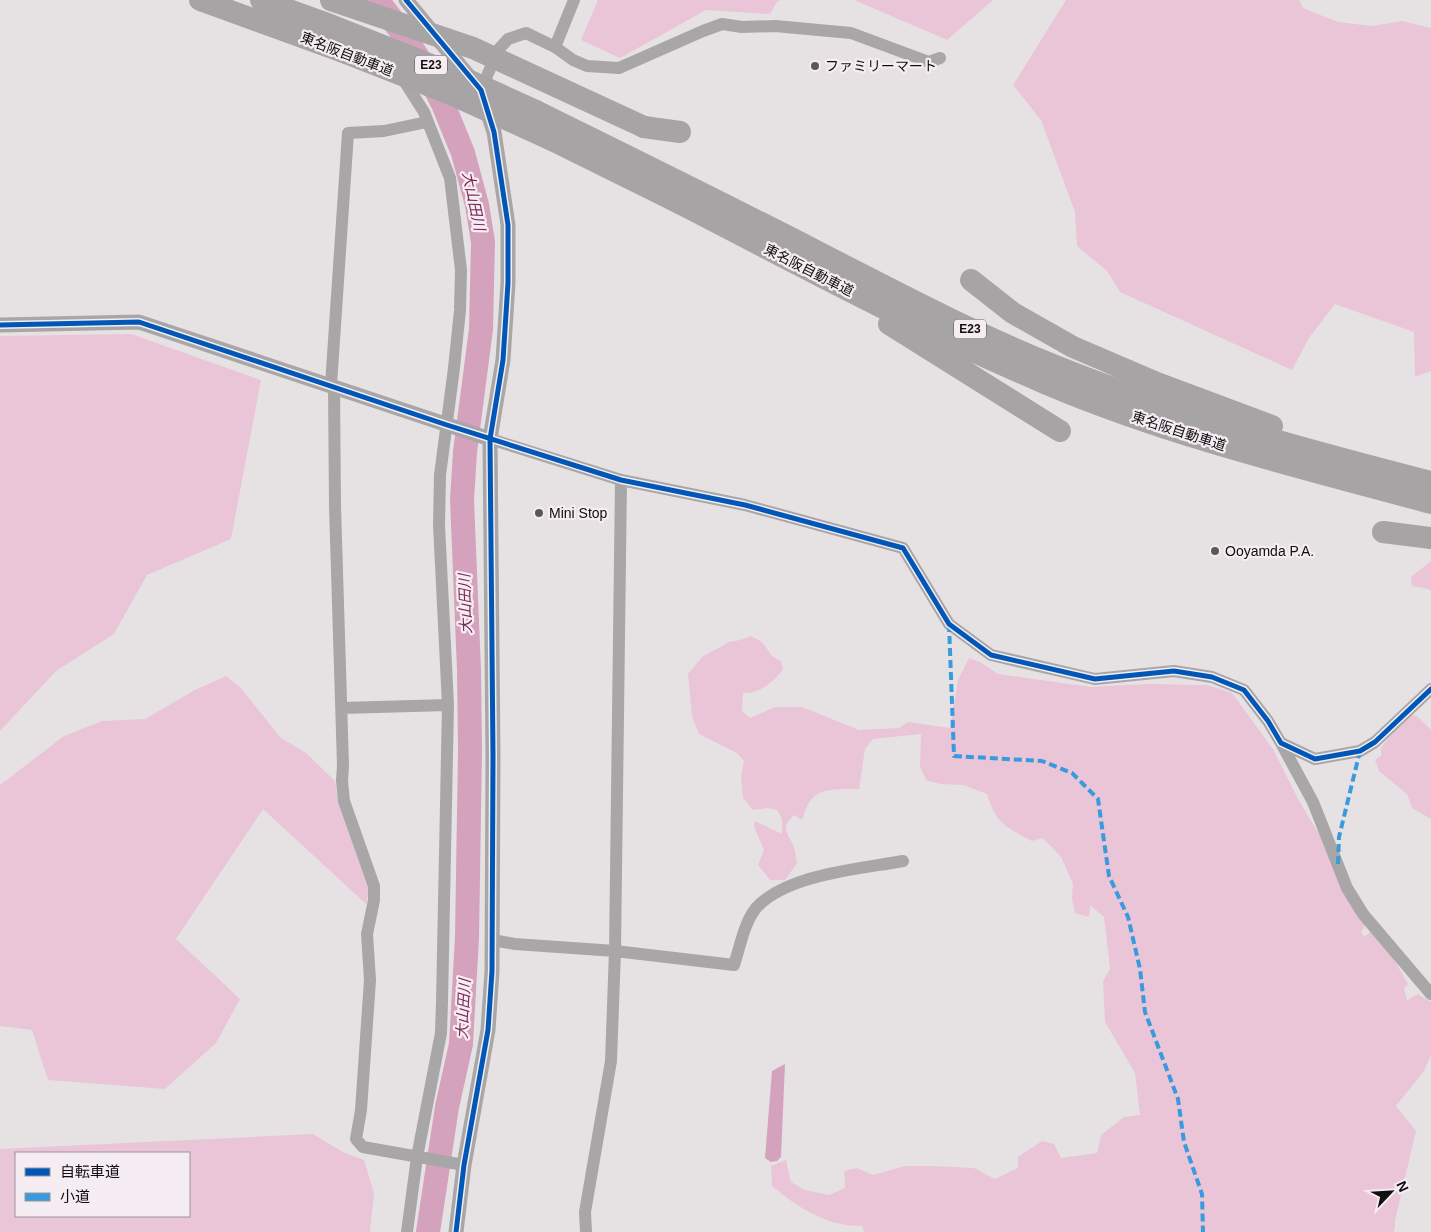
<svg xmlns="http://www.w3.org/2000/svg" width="1431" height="1232" viewBox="0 0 1431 1232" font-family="Helvetica,'Noto Sans JP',sans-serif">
<rect width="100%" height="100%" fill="#e6e2e4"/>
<path fill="#eac5d7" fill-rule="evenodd" d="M598,0h182l-3,2 -7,12 -64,-4 -86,48 -39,-18z
M854,0h139l-46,40z
M1066,0h233l4,8 35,14 34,4 30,-5 29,7v343l-16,6 -1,-45 -79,-28 -26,34 -17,32 -172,-78 -13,-21 -30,-25 -2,-34 -34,-92 -28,-35z
M131,334l130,46 -30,159 -84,36 -33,59 -58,37 -56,60v-395z
M1431,561v30l-3,-2 -16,-3 -1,-9z
M751,636l11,6 10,14 9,5 2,8c-9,13 -24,25 -40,24l-1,18 8,7 25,-11h27l57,23 40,-2 9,-6 42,6 8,-48 11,-22 11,4 18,12 93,13 57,-3 59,1 25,8 41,56 25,50 65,109 2,18 -4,6 3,5 6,-5 10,3 28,49 -4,4 3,12 11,-6 13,8v53l-7,16 -28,35 20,25 -20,85 -2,16h-530l-2,-6c-34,1 -65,-19 -90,-40l-1,-20 15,-6 5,22 14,8 24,5 16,-7 -1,-17 13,-3 16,7 32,-9h27l42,2 21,11 23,-11v-11l24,-16 12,3 7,14 36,-5 4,-18 23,-18 16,-2 -5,-42 -30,-51 -2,-41 7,-12 -6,-52 -14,-12 -1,12 -14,-4 -3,-14 1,-15 -12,-27 -18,-19 -11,3c-26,-14 -36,-17 -45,-47l-24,-9 -23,-1 -14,-4 -6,-13 1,-33 -48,5 -8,10 -6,40c-11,0 -35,-1 -43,6 -8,6 -11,16 -14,25l-8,-5c-12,12 -9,14 -2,28 3,5 4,13 5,20l-12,17h-15l-12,-15 6,-15 -10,-23 1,-6 27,13v-15l-5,-9 -9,-2 -15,2 -10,-12 -2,-22 3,-15 -7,-8 -38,-19 -7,-18 -4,-42 14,-17 27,-15 11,-2z
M226,676l14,11 41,51 25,15 29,28 3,20 32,86 -4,17 -103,-95 -87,130 64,60 -24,44 -51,46 -117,-9 -16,-50 -32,-4v-241l64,-49 38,-15 43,-2 50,-29z
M1407,714l10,2 14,14v89l-19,-11 -5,-14 -28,-23 -4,-11 6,-4v-8z
M313,1134l30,18 21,8 10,33 -4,39h-370v-83zM16,1153h173v63h-173z"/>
<path fill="#d4a2bc" d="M785,1064l-4,93 -4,4 -6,1 -6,-4 7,-87z"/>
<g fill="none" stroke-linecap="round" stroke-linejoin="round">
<path stroke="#d4a2bc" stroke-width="24" d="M377,0l24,31 23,36 19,37 20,49 14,52 6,37 -2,87 -16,123 -3,48 7,170 1,80 -3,188 -6,106 -14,63 -19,125"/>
<path stroke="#a9a6a8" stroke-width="12" d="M555,47l19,-47
M401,76l23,36 26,66 11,92 -1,40 -6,58 -14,107 -1,50 9,180 -6,297 -1,31 -24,124 -10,75
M481,90l17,-40 10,-11 18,-6 29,14 18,13 14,6 32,2 84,-37 19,-7 20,3 33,-1 76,7 78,29 11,-4
M331,385l17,-252 36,-2 43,-9
M334,386l1,120 8,260 -1,15 2,20 30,85v14l-7,34 3,46 -9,130 -5,29 7,8 101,18
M490,439l131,41 124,25 158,43 46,76 42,31 104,24 79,-8 38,6 32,13 24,31 13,22 34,16 45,-8 15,-9 56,-53
M342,708l106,-3
M1281,743l32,59 34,86 16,26 68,80
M492,940l23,4 100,7 119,14c6,-18 10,-42 22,-57 31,-34 104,-39 147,-47
M586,1232l-1,-20 26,-151 4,-110 6,-471"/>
<path stroke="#a9a6a8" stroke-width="15" d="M406,0l65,79
M0,325l139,-3 351,117
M456,1232l8,-67 24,-135 4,-59 1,-215 -3,-317 13,-79 5,-77v-58l-14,-93 -9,-27"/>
<path stroke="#a6a4a5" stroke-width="22" d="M200,0l146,53
M261,0l64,23
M536,111c93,46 187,92 280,140 78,40 155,81 237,114 123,50 250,84 378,117
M644,127l36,5
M552,140c46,23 92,45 137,68 118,61 235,124 358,176 123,52 255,84 384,119
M971,280l42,33 60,34 84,36 115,43
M889,324l171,107
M1383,532l48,6"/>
<path stroke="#a6a4a5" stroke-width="22" d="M331,0l142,48 171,79
M325,23l134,53 77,35
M346,53l107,42 99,45"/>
<path stroke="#3a9ade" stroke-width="4" stroke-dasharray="8 4" stroke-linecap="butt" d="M949,624l5,132 88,5 30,12 26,26 11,77 19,41 12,52 5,43 33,87 6,43 18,52 1,38
M1338,864l1,-27 21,-86"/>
<defs>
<path id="cycleway" d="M406,0l75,90 13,42 14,93v58l-5,77 -13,79 3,317 -1,215 -4,59 -24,135 -8,67
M0,325l139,-3 308,103 174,55 124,25 158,43 46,76 42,31 104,24 79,-8 38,6 32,13 24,31 13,22 34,16 45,-8 15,-9 56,-53"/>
</defs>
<use href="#cycleway" stroke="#f5edf1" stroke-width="8"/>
<use href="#cycleway" stroke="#0057b8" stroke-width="5"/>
</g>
<g fill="#5c585a" stroke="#f5edf1" stroke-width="2">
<circle cx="815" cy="66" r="5"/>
<circle cx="539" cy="513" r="5"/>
<circle cx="1215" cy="551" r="5"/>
</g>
<g text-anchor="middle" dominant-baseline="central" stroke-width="4.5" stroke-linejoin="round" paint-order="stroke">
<g fill="#f5edf1" stroke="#555154" stroke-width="1">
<rect x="415" y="55.5" width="32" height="19" rx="4"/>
<rect x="954" y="319.5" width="32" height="19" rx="4"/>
</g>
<g font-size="12" font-weight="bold" fill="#110e10">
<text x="431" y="65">E23</text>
<text x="970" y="329">E23</text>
</g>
<g font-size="14" fill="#110e10" stroke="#f5edf1">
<text transform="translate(347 54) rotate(21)">東名阪自動車道</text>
<text transform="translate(809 270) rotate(27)">東名阪自動車道</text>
<text transform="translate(1179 431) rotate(18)">東名阪自動車道</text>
</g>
<g font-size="14" fill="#110e10" stroke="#f5edf1" text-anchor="start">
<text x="825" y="66">ファミリーマート</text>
<text x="549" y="513">Mini Stop</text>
<text x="1225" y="551">Ooyamda P.A.</text>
</g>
<g font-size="15" font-style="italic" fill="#7c295a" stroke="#f5edf1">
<text transform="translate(474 201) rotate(78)">大山田川</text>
<text transform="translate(465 604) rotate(-92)">大山田川</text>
<text transform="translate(463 1009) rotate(-87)">大山田川</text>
</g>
</g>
<rect x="15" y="1152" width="175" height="65" fill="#f5edf1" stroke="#9a9497"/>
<rect x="25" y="1168" width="25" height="8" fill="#0057b8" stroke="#9a9497"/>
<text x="60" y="1177" font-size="15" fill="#110e10">自転車道</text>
<rect x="25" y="1193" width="25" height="8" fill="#3a9ade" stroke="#9a9497"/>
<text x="60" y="1202" font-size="15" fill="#110e10">小道</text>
<g transform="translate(1391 1192) rotate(65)" stroke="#f5edf1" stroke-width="4" paint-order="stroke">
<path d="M0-4L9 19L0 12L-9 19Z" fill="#110e10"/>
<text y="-8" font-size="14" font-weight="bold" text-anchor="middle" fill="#110e10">N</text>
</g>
</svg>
